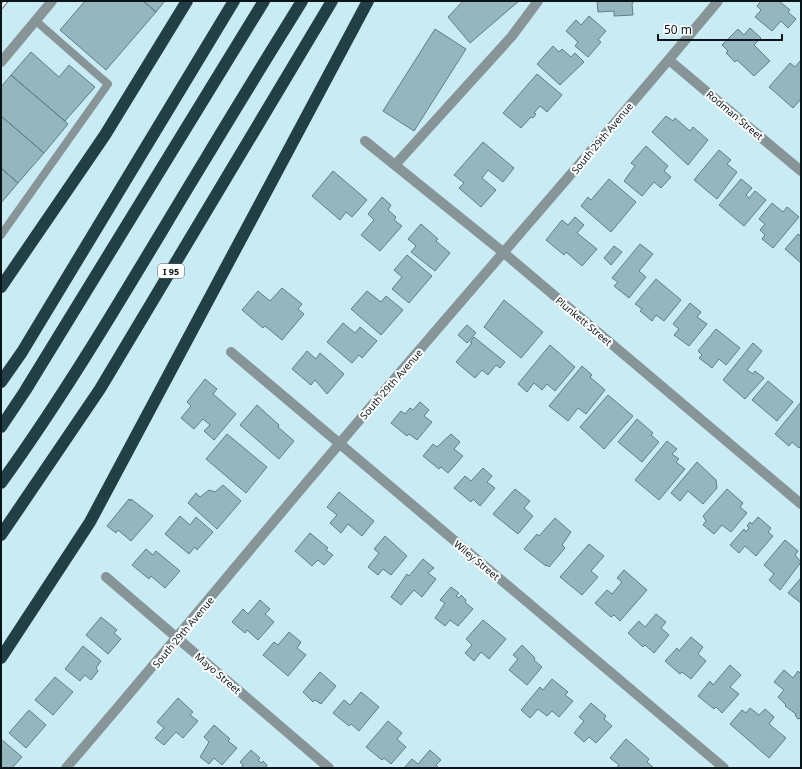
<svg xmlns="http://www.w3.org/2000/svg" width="802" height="769" viewBox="0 0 802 769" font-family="'Noto Sans',sans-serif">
<rect width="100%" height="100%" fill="#c9ebf3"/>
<path fill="#95b6be" stroke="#5f7f86" d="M85,1h58l13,11 -50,58 -46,-40z
M143,1h22l-9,11z
M463,1h56l-49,42 -22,-26z
M597,1h37l-2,3 1,11 -19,1v-5l-16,1z
M761,1h18l11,9 -2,2 8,7 -8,9 -7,-7 -9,10 -17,-14 6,-7 -4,-4z
M589,16l17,15 -8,9 3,2 -13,15 -13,-11 3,-4 -12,-11 10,-11 5,5z
M750,28l11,10 -7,7 16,16 -16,15 -17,-16 -2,2 -9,-9 2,-2 -6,-6 16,-16 6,6z
M435,29l31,20 -52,82 -31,-20z
M553,46l6,6 3,-3 9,8 4,-4 9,9 -24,23 -23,-21z
M31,52l28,25 10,-12 26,22 -30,34 -54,-46z
M801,60v39l-8,9 -24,-21 21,-24 5,4z
M537,74l25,21 -15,17 -7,-6 -6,7 2,1 -3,4 -2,-1 -10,11 -18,-15z
M11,75l57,49 -24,29 -43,-37v-29z
M1,116l43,37 -26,30 -17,-15z
M666,116l7,5 2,-3 15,13 3,-4 15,13 -20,25 -36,-33z
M483,142l31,26 -11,14 -15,-12 -6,8 14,12 -15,17 -22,-19 5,-5 -10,-8z
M646,146l22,20 -4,5 7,6 -10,11 -7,-6 -12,14 -18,-15 11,-15 -4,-3z
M719,150l12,10 -4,4 10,8 -20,27 -23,-19z
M1,168l17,15 -17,20z
M333,171l34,29 -15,17 -6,-5 -6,8 -28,-24z
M609,179l27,23 -25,30 -30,-26 7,-9 3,3z
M741,179l11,9 -6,7 3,3 6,-7 11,9 -22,26 -25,-21z
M382,197l9,8 -3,5 8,7 -2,3 8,6 -22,25 -19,-16 13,-15 -6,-6z
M772,203l11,9 4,-5 12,10 -26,31 -11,-9 3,-4 -5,-5 5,-6 -6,-5z
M575,217l9,8 -7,8 20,16 -15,17 -16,-14 -2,3 -18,-15 16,-20 6,5z
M421,224l17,15 -2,2 14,12 -15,18 -24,-19 5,-6 -8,-7z
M798,234l3,2v27l-16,-14z
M640,244l13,10 -14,17 7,6 -17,21 -15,-12 4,-4 -6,-4z
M614,246l8,6 -11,13 -7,-7z
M407,255l25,21 -23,27 -17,-14 10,-12 -8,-7z
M656,279l25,21 -17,21 -8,-6 -4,6 -12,-10 2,-2 -7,-5z
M282,288l20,16 -4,5 6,5 -22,26 -17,-14 -2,2 -21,-18 16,-19 12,10z
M367,291l14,11 5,-6 17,14 -22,25 -30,-26z
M504,300l39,32 -22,26 -37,-31z
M690,303l11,9 -4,5 10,7 -18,22 -15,-11 5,-6 -6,-5z
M343,323l12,10 5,-6 17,14 -15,17 -3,-3 -7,8 -25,-21z
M467,325l9,8 -9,10 -9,-8z
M716,329l24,19 -14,17 -7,-6 -7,9 -13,-10 3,-3 -4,-4z
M474,337l31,25 -5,6 -4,-3 -8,10 -6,-5 -7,8 -19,-16 16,-19 -2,-1z
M753,343l9,8 -15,19 6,4 2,-3 9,7 -19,21 -22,-19z
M550,345l25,22 -20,24 -8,-7 -5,6 -8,-7 -7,9 -9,-8z
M307,351l9,8 4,-6 24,21 -17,20 -12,-14 -4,5 -19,-16z
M582,366l10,9 -2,2 15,13 -19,24 -8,-6 -10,13 -19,-15z
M205,379l12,10 -4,5 23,20 -22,26 -10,-9 6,-6 -7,-6 -9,10 -13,-11 10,-12 -4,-4z
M768,381l25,21 -16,19 -25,-21z
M608,395l25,21 -29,33 -24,-22z
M420,402l9,8 -5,6 8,6 -15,18 -8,-6 -2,2 -16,-13 10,-12 4,3 5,-6 3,2z
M801,402v44l-2,2 -7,-6 -3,4 -14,-12z
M257,405l22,20 -1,2 16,14 -15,18 -39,-34z
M637,419l16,14 -2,2 8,7 -17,20 -24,-20z
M227,434l40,33 -21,26 -40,-34z
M451,434l9,8 -6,7 9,7 -15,17 -7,-6 -2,2 -16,-13 10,-12 4,3z
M667,441l10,8 -5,5 7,5 -3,3 9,7 -26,31 -24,-20z
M697,462l19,18 1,8 -14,16 -15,-13 -8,10 -9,-8z
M483,468l9,8 -5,6 8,6 -15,18 -7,-7 -2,3 -17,-14 11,-12 6,5z
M223,485l18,16 -24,28 -29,-26 8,-10 4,4 9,-7 6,2z
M515,489l15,12 -6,7 9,8 -15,18 -25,-20z
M727,489l16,14 -3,4 7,6 -16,19 -9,-7 -8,9 -11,-9 3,-4 -3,-5z
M339,492l35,29 -12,15 -14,-12 -7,9 -11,-10 7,-8 -10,-8z
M129,499l1,2 1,-2 22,17 -22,25 -13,-11 -2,3 -9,-7z
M180,516l10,9 6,-8 17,15 -16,18 -2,-3 -6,7 -24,-20z
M758,517l13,11 -3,4 5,4 -17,20 -11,-10 -6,7 -9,-8 14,-16 2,3 3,-4 -2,-2 3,-4 2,2z
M555,518l16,14 -9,13 3,3 -16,19 -2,-2 -1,1 -22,-17 13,-15 2,2z
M310,533l18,15 -2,2 7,5 -9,10 -6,-5 -6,6 -17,-15z
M385,536l22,20 -16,19 -8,-6 -5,6 -10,-8 11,-14 -5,-4z
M785,540l13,11 -3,4 6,7 -21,28 -11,-10 5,-6 -10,-9z
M589,544l15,12 -13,15 7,6 -16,18 -22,-18z
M146,549l7,6 3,-4 24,20 -15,17 -14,-12 -2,3 -17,-14z
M423,559l11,9 -6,5 8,6 -14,18 -8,-7 -13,15 -10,-8 16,-23 2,2z
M624,570l23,20 -27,31 -6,-6 -3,2 -16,-14 12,-13 5,4 10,-12 -5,-4z
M801,578v25l-13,-10z
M451,587l8,6 -3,3 3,2 2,-3 5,5 -1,2 8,7 -15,17 -8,-6 -5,6 -10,-8 10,-15 -5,-3z
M260,600l10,9 -5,5 9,8 -16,18 -11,-10 -2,3 -13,-11 11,-13 5,5z
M656,614l10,8 -5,6 8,7 -15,18 -9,-8 -2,2 -15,-14 11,-12 6,6z
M101,617l16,13 -3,3 7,6 -13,15 -22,-19z
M483,620l23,19 -17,20 -8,-7 -7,9 -9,-8 7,-8 -6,-6z
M289,632l12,10 -4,6 9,7 -18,21 -25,-21 11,-13 4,3z
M691,637l12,10 -5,7 8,7 -15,18 -9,-7 -2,2 -15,-13 12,-13 2,3z
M522,645l13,13 -1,2 8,7 -15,18 -18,-15 9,-11 -5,-4z
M83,646l18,15 -5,7 2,3 -7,9 -6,-5 -5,6 -15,-12z
M730,665l11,10 -11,12 9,7 -17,19 -6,-6 -2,2 -16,-13 12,-15 3,4z
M784,670l9,8 5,-7 3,3v44l-3,1 -3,-4 1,-1 -11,-8 1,-1 -8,-8 6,-7 -10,-8z
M320,672l16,14 -15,18 -6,-4 -2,2 -10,-10z
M55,677l18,15 -20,23 -18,-15z
M552,679l16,13 -3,3 8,6 -14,16 -7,-6 -5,5 -9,-7 -8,9 -9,-8 19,-23 3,3z
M361,692l18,15 -20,24 -8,-7 -2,2 -16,-13 11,-13 6,5z
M178,698l15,14 -3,3 8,6 -15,17 -7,-6 -12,13 -9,-7 9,-10 -7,-6z
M591,703l15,13 -2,3 8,7 -16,17 -7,-6 -5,5 -10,-9 10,-12 -5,-4z
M750,708l9,7 6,-6 9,8 -5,7 17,14 -17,20 -39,-34 12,-14 4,3z
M29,710l17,15 -20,23 -17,-15z
M388,721l14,12 -5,6 9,8 -15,17 -7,-6 -2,2 -16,-13z
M214,725l16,14 -2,2 9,7 -15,17 -8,-7 -5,6 -9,-7 9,-15 -5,-5z
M1,739l21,18 -10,11h-11z
M626,739l23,20 -2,3 7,6h-38l3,-3 -9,-7z
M251,750l9,8 -2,2 3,3 2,-2 4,4 -1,2 1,1h-26l2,-3 -3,-3z
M430,750l11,10 -5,5 3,3h-35l8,-9 6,5z"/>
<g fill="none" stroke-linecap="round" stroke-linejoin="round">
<path stroke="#879598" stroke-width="8" d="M1,235l107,-151 -72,-63"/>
<path stroke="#879598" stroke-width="10" d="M669,60l132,111
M1,62l51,-61
M365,141l139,112 297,251
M395,165l117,-129 26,-35
M231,352l493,416
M106,577l223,191
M66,768c93,-108 182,-217 274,-325 125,-148 254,-293 378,-442"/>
<path stroke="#213f45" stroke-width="12" d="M1,287l104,-152 82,-134
M1,382l21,-30 212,-351
M1,427l24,-36 239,-390
M1,483c75,-104 138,-215 205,-325 31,-52 64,-105 96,-157
M1,535l99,-146 232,-388
M1,658l89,-136 278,-521"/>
<defs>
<path id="rail" d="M1,7l5,-6"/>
</defs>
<use href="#rail" stroke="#44575c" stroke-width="4.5"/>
<use href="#rail" stroke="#fff" stroke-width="3" stroke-dasharray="9" stroke-linecap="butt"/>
</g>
<g text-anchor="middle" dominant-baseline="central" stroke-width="4" stroke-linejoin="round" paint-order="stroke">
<rect fill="#fff" stroke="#535b5d" stroke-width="1" x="158" y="264" width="26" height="14" rx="3"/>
<g font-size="9" font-weight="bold" fill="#091518">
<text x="171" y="271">I 95</text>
</g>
<g font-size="10" fill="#091518" stroke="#fff">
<text transform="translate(735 115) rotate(40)">Rodman Street</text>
<text transform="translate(602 138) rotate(-50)">South 29th Avenue</text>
<text transform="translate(584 321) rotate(40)">Plunkett Street</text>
<text transform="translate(391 384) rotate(-49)">South 29th Avenue</text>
<text transform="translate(477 560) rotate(40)">Wiley Street</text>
<text transform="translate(183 632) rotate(-50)">South 29th Avenue</text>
<text transform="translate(218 673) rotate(41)">Mayo Street</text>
</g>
</g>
<rect width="802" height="769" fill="none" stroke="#091518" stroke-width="4"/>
<path d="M658 34v6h124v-6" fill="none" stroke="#091518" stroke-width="2"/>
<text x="664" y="34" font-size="12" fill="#091518" stroke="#ffffff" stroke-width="3" paint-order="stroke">50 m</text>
</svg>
